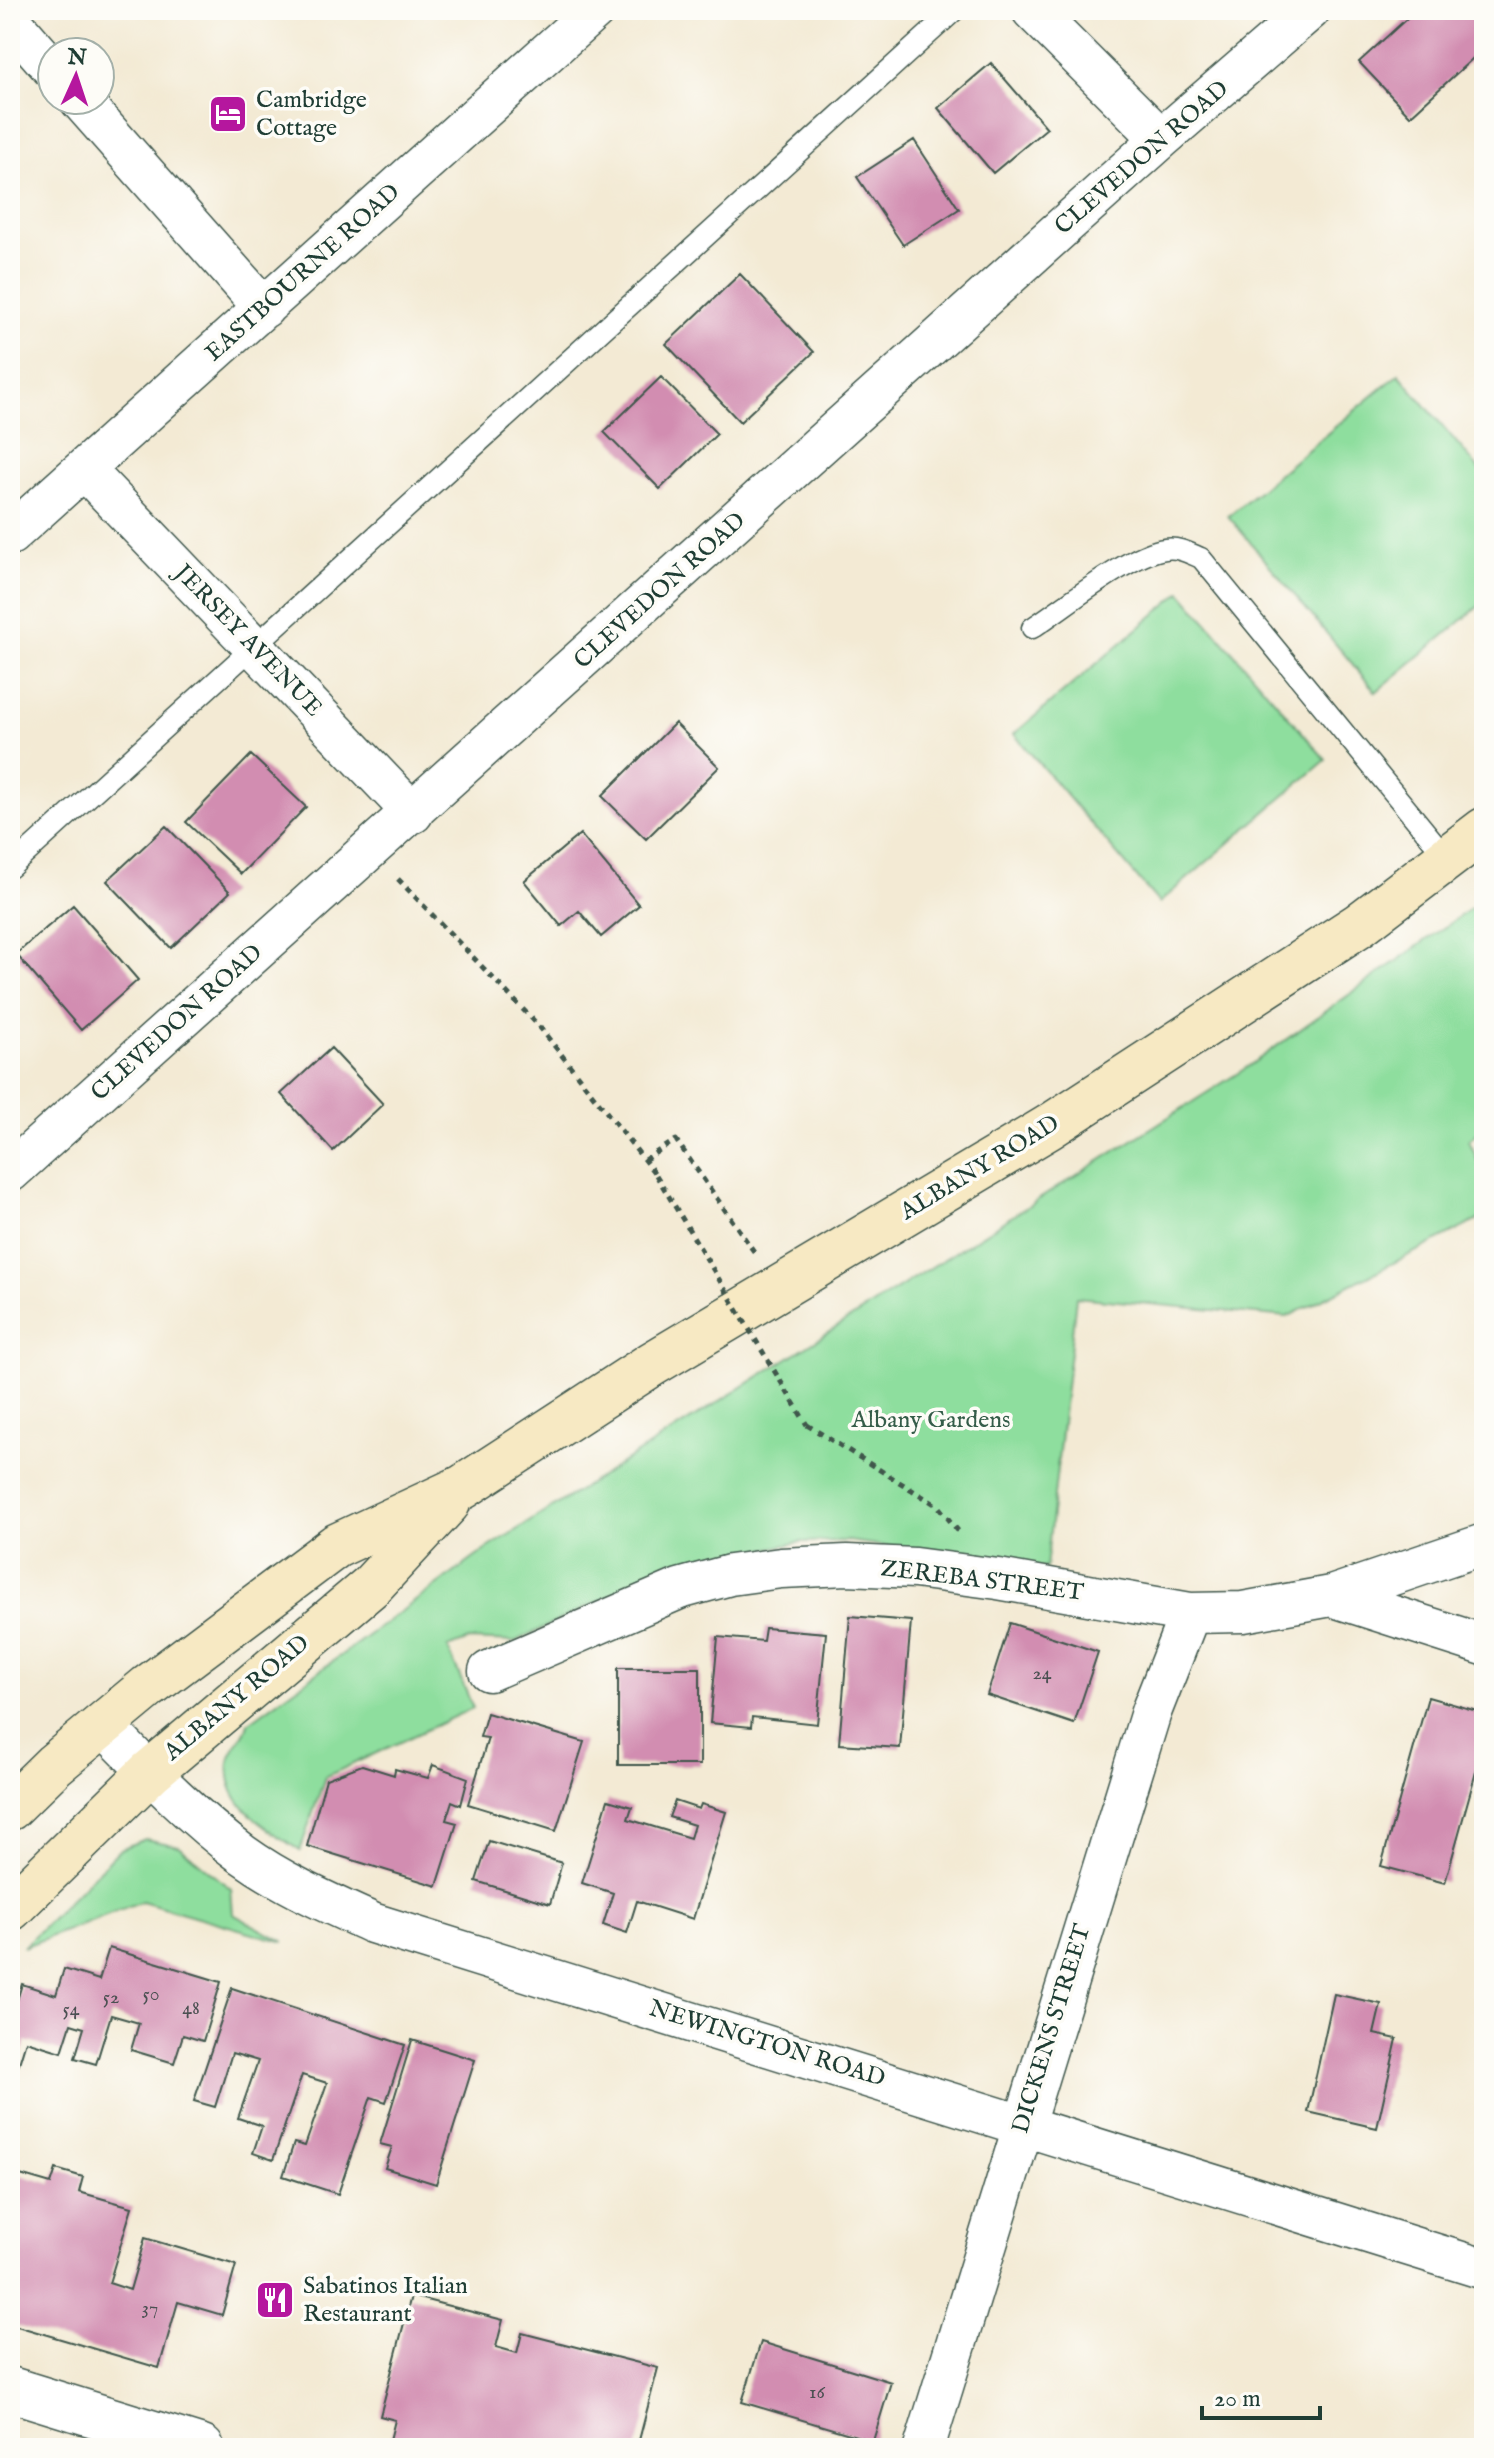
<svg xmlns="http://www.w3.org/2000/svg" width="1494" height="2458" viewBox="0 0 1494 2458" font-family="'IM FELL English',serif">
<rect width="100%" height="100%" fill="#fdfcf7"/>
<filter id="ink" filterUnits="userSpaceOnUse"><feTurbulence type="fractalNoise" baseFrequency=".0125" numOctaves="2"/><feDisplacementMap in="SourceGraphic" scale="16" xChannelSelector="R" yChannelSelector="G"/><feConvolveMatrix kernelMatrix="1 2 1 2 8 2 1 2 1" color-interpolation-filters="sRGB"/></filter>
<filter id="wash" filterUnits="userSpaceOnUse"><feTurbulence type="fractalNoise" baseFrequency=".006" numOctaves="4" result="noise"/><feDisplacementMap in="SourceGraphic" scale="32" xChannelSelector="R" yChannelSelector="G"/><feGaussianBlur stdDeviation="1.8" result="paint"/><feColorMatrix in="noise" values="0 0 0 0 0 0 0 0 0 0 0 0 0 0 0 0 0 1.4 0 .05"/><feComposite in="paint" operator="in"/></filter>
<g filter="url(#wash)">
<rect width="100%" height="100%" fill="#f3ead4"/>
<path fill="#8ede9e" stroke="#568e69" stroke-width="2" d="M1399,374l85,101v127l-108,90 -148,-176z
M1181,592l145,168 -167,143 -145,-169z
M1484,899v229l-15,12 15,36v41l-197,100 -211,-20 -30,271 -198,-27 -47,1 -97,19 -60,19 -130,62 -45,-2 -21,8 25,60 -148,69 -25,74c-30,-22 -77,-44 -71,-89 2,-16 17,-24 19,-39l240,-175 758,-480z
M145,1839l34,7 52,43 2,25 51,28 -142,-41 -119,46 97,-98z"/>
<g id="blocks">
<path fill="#d28db1" d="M1416,10h68v38l-74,68 -51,-54z
M991,63l56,65 -54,45 -55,-65z
M914,140l45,69 -56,36 -46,-68z
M740,274l74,78 -74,70 -74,-78z
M661,377l56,57 -57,55 -56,-57z
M675,723l44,44 -73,72 -44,-43z
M251,755l55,52 -65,67 -55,-52z
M166,826l64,66 -59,56 -64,-67z
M580,834l59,71 -38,32 -22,-26 -18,15 -37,-45z
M73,905l65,75 -57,50 -65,-76z
M331,1048l52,56 -50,47 -52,-57z
M850,1616l61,5 -11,127 -61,-4z
M1010,1623l88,29 -24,72 -87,-29z
M765,1628l61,5 -9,91 -65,-7 -1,10 -41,-4 8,-86 45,4z
M618,1668h82v97h-82z
M1428,1697l56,16v30l-39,140 -64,-17z
M487,1713l97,29 -28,89 -88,-27 20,-66 -8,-1z
M362,1765l32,10 1,-6 33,9 5,-13 35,13 -7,27 -9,-4 -6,19 11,3 -20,63 -130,-40 19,-67z
M608,1800l24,7 -4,12 62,19 4,-13 -25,-8 6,-16 24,8 2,-5 25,8 -33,107 -56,-18 -10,32 -24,-8 10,-32 -31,-10z
M489,1841l73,22 -12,41 -74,-23z
M109,1948l112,34 -18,59 -20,-6 -9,28 -43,-13 8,-27 -28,-8 -15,49 -21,-6 9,-30 -13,-4 -9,28 -36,-11 -9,29 -7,-2v-45l12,-39 34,11 8,-26 35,11z
M232,1988l173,57 -19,57 -15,-5 -33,97 -55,-18 11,-33 11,3 22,-63 -25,-8 -29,85 -20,-7 9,-27 -24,-8 20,-57 -26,-8 -17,54 -21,-6z
M1334,1994l47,10 -7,30 23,5 -20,89 -69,-16z
M412,2040l63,20 -39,124 -51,-16 7,-21 -12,-3z
M56,2169l27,8 -4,15 53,15 -23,76 21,7 15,-52 91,27 -14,50 -44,-13 -19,66 -149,-44v-152l41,12z
M411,2296l92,24 -7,27 21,6 5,-20 136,35 -21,80h-249l7,-28 -15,-4z
M761,2342l130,40 -18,59 -131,-39z"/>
</g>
</g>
<g filter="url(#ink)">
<use href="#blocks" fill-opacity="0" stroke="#3f574c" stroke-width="2"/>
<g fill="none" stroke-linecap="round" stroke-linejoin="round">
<defs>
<path id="service" d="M1032,628c31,-20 99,-75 133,-79 14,-2 24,4 36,9l246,300
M10,868l945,-858"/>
<path id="minor" d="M1032,10l129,129
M10,20l42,48
M80,100l184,208
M84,469l329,344
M10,535l585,-525
M10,1172l1151,-1033 149,-129
M1331,1596l153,-52
M489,1671l190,-82 51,-14 51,-7 66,-3 68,3 83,11 192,34 53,-1 88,-16 153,49
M103,1725c43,44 89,92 139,129 40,29 86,49 130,69l1112,346
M924,2448l227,-736 39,-99"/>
<path id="tertiary" d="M10,2389l192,59"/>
<path id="secondary" d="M10,1808l44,-43 94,-78 188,-141 127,-59 189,-123 397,-237 310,-202 125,-95
M10,1909l140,-137 221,-186 77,-83"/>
</defs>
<use href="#service" stroke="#3f574c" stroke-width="23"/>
<use href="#minor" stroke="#3f574c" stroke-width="43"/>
<use href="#tertiary" stroke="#3f574c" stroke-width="47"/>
<use href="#secondary" stroke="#3f574c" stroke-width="47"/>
<path stroke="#3f574c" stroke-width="5" stroke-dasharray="6 6" stroke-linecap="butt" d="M398,879l140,146 118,150
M644,1160l32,-20 79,113
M807,1425l131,81 21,26"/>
<use href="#service" stroke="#fff" stroke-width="20"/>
<use href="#minor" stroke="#fff" stroke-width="40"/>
<use href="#tertiary" stroke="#fff" stroke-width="44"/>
<use href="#secondary" stroke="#f7e9c3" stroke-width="44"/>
<path stroke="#3f574c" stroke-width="5" stroke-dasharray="6 6" stroke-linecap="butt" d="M656,1175l151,250"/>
</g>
</g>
<defs>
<symbol id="hotel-square" viewBox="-11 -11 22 22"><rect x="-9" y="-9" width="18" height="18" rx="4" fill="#b5179e" stroke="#fdfcf7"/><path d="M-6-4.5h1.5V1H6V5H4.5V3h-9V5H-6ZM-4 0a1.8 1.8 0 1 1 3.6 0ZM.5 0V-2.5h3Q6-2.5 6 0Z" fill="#fff"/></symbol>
<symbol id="restaurant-square" viewBox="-11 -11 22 22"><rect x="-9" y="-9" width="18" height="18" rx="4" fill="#b5179e" stroke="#fdfcf7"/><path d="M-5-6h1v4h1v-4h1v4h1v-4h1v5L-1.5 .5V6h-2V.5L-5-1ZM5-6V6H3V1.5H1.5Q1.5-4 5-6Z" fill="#fff"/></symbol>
</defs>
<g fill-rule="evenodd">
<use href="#hotel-square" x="206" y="92" width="44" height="44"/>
<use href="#restaurant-square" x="253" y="2278" width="44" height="44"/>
</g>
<g text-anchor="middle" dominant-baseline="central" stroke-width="7" stroke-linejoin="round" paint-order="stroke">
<g font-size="20" fill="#4c5153">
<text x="1042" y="1673">24</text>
<text x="151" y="1994">50</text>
<text x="111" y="1997">52</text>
<text x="191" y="2008">48</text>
<text x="71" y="2009">54</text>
<text x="150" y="2308">37</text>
<text x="817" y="2392">16</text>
</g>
<g font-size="24" fill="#1f3d34" stroke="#fdfcf7" text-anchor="start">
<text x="256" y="100">Cambridge<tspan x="256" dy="28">Cottage</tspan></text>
<text x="303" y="2286">Sabatinos Italian<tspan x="303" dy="28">Restaurant</tspan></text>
</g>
<g font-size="24" fill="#1f3d34" stroke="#fdfcf7">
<text transform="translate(1142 158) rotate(-41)">CLEVEDON ROAD</text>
<text transform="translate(303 273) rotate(-42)">EASTBOURNE ROAD</text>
<text transform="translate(660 591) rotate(-42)">CLEVEDON ROAD</text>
<text transform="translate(248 641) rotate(46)">JERSEY AVENUE</text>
<text transform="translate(177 1023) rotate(-42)">CLEVEDON ROAD</text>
<text transform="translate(980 1168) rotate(-31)">ALBANY ROAD</text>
<text transform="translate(982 1581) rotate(7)">ZEREBA STREET</text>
<text transform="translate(237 1698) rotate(-40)">ALBANY ROAD</text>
<text transform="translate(1052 2029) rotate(-73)">DICKENS STREET</text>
<text transform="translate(767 2044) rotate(17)">NEWINGTON ROAD</text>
</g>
<g font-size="24" fill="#355d49" stroke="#fdfcf7">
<text x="931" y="1420">Albany Gardens</text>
</g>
</g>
<rect width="1494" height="2458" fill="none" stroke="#fdfcf7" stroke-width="40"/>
<g transform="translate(76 76) rotate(3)"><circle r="38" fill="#fdfcf7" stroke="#a4b0a9" stroke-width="2"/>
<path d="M0-6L14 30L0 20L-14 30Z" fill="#b5179e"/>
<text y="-12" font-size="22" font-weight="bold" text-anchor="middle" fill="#1f3d34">N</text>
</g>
<path d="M1202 2406v12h118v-12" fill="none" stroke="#1f3d34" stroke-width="4"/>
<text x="1214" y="2406" font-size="24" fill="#1f3d34" stroke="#fdfcf7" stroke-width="6" paint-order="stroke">20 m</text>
</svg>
